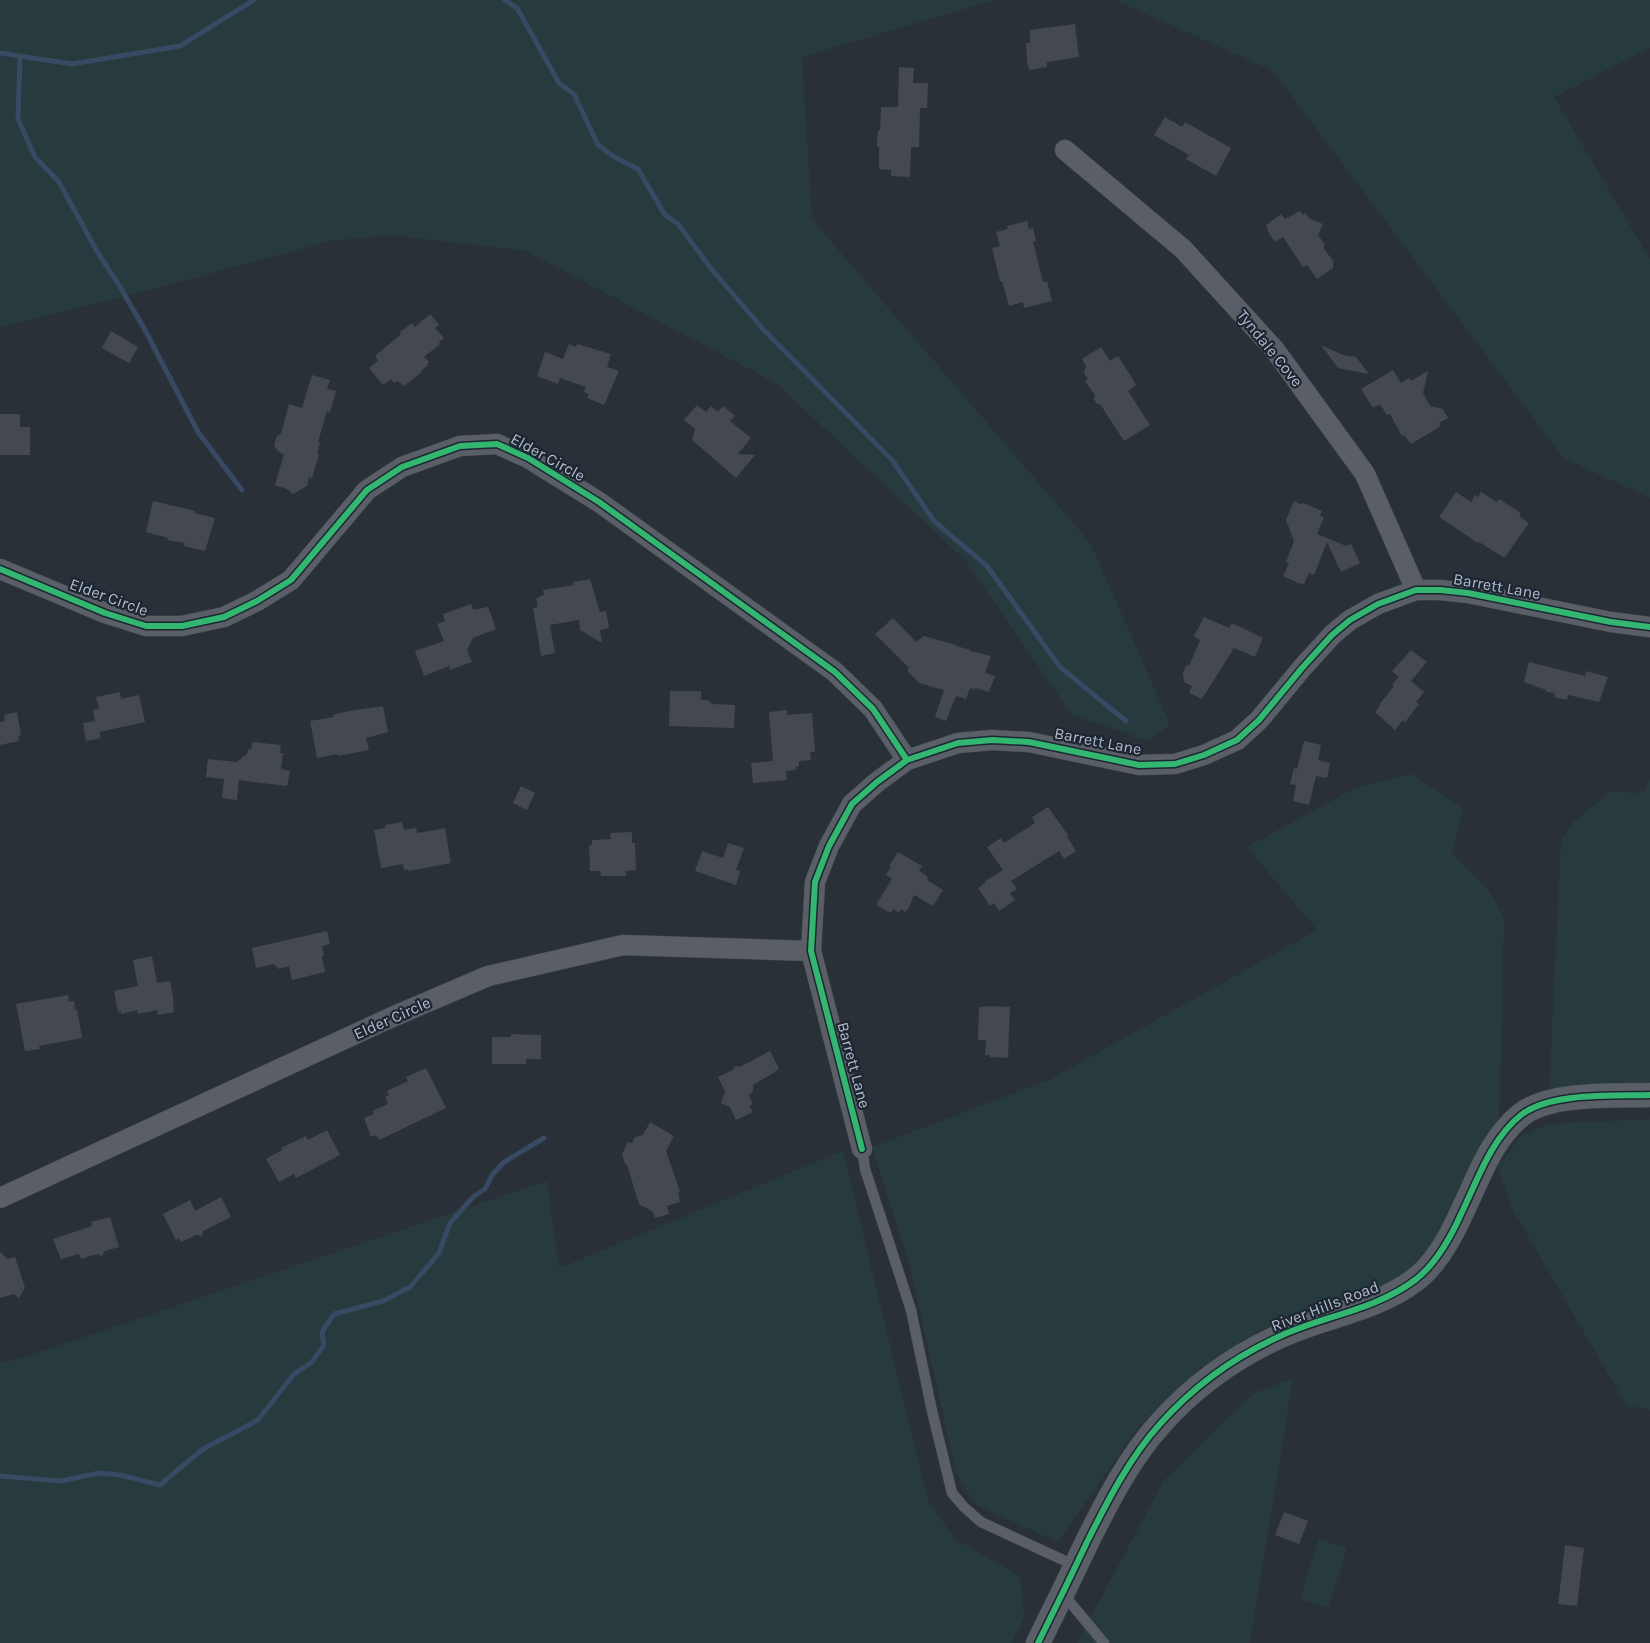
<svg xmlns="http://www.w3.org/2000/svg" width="1650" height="1643" viewBox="0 0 1650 1643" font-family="Karla,sans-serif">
<rect width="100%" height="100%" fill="#2a3038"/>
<path fill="#273a3e" d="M0,0h995l-193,57 10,162 279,325 79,180 -21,17 -77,-26 -107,-155 -188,-176 -251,-133 -136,-16 -60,6 -210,57 -120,29z
M1115,0h535v48l-96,49 96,162v239l-87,-40 -290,-387z
M1412,774l51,34 -11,45 37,38 15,27 -4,186 -4,26 -72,127 -27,21 -51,26 -83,25 -63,39 -60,57 -82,117 -82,-37 -20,-32 -47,-211 -37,-115 177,-67 268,-150 -70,-83 108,-59z
M1650,779v303l-101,9 12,-250 13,-20 36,-29 33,1z
M1650,1119v291l-24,-5 -113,-195 -16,-43 24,-31 27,-12z
M843,1151l85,350 27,38 65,37 4,42 -12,25h-1012v-280l15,-3 532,-179 12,87z
M1293,1378l-43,265h-173l87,-163 90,-87z
M1319,1539l28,9 -19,60 -28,-9z"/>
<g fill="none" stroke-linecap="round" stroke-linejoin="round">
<path stroke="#384963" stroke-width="5" d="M505,0l12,8 42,75 15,11 24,51 15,11 25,13 27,46 13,9 31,42 53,62 130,132 42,61 53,45 73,101 66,54
M0,53l72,11 108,-18 74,-46
M20,57l-2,62 17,38 24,25 39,71 22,34 25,43 53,102 44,58
M0,1476l61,5 38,-8 21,2 40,10 43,-36 55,-29 36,-46 18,-12 12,-17 -2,-13 12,-18 49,-13 27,-14 29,-34 11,-30 23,-26 12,-8 7,-14 12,-13 40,-24"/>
</g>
<path fill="#444950" d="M1075,24l4,33 -32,5v5l-18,3 -2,-9 -1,-18h4v-13z
M899,67l15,1 -1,15h15l-1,25h-7l-1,39h-8l-1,30 -19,-1v-6l-12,-1v-22h-2v-7l1,-10h2l1,-23h17z
M1165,117l17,10 3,-5 46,26 -15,28 -30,-17 3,-4 -35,-20z
M1300,211l3,4 3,-2 3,5 14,6 -5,11 7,10 -2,2 10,14v7l-16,11 -10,-14 -4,2 -20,-30 -8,5 -8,-12 1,-1 -2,-4 15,-11 4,5z
M1027,221l2,8 4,-1 3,13 -3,1 10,40 4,-1 5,20 -28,7 -1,-6 -14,4 -7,-25h-2l-8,-33 8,-2 -4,-14 12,-3 -1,-3z
M430,314l9,11 -4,3 9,10 -5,4 1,2 -16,13 5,5 -2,2 1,1 -7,6 1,1 -18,14 -6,-5 -4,2 -3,-4 -8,6 -14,-17 9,-7 -3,-5 26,-22 -1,-2 12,-9 3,4z
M111,331l27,16 -9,16 -27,-15z
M569,344l7,3 1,-3 34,10 -4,13 12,4 -15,34 -17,-7 2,-4 -5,-2 2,-5 -26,-9 -2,6 -21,-8 8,-24 18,7z
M1321,345l22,10 13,2 13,17 -31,-6z
M1101,347l9,14 8,-5 14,22 4,7 -8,6 22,34 -26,16 -24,-37h-3l-3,-5 1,-4 -10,-14 3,-2 -4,-6 2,-7 -4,-7z
M1393,370l8,13 8,-5 2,3 17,-10 -5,22 7,13 13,3 5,9 -9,5 2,3 -30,18 -7,-9 -2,1 -12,-22 -3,1 -7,-11 -7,4 -12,-19z
M312,375l18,5 -3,9 9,2 -6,21 -3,-1 -9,31h2l-3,12h2l-7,24 -3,-1 -2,9 -14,8 -6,-5 -12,-4 9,-31 -4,-1 -6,-7 3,-10 4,-2 8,-30 13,4z
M697,405l9,7 5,-6 7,6 5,-6 12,10 -5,5 21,17 -13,16 17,1 -19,23 -44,-38 3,-11 -11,-9z
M0,414h20v13h10v28h-30z
M1456,492l15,10 4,-7 3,2 3,-5 16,10 2,-3 22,14 -2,3 10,7 -24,34 -1,-1 -1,1 -24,-15 -1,1 -39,-26z
M153,501l42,10 -1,2 21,5 -10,33 -21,-5 1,-3 -18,-3 1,-2 -22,-6z
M1294,501l6,3 4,-1 18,8 -2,5 4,1 -7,17 29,12 5,-2 9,19 -19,9 -14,-30 -13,33 -5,-2 -5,11 -3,-1 -1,1 -17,-8 6,-13 -3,-1 8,-21 -8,-21z
M590,579l10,33 6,-1 3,17 -9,2 2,13 -22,-13 -1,-10 -29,5 5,28 -14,3 -8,-48 5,-1 -2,-9h3v-2l5,-1 -1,-5 31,-5 -1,-3z
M471,604l2,6 15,-3 8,22 -23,9 -6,12 5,12 -22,8 -1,-4 -25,10 -9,-25 29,-10 -7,-17 8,-3 -2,-7z
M1204,617l25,11 3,-5 31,15 -8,19 -21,-9 -32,51 -13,-6 3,-7 -8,-4 -1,-10 3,-6 4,-2 10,-24 -6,-4z
M893,618l23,24 8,-6 32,9v1l15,4 -1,1 21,5 -6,17 10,3 -6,16 -14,-4v2l-5,-2 -4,11 -10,-3 -10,25 -11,-4 9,-27 -25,-7 -12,-13 2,-2 -34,-34z
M1411,650l16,12 -16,19 13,11 -8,10 3,2 -14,18 -2,-2 -8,10 -20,-18 5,-6 -1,-1 15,-19 -2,-1 7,-8 -7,-6z
M1529,662l56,14 1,-5 22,6 -9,25 -31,-7 -1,5 -13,-3 1,-4 -9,-1v-2l-22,-8z
M670,691h31v9h7l4,4 23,1 -1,23 -65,-2z
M120,692l1,7 18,-4 6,27 -46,10 2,6 -15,3 -3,-18 12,-2 -2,-11 6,-1 -3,-12z
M383,706l5,26 -22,6 3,12 -31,6v-2l-21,4 -7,-37 24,-4 -1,-2 16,-4z
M787,710v5l25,-2 3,39h-5l1,8 -12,1v5l-3,1v3l-10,1 1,9 -34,3 -2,-20 22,-2 -4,-49z
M17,712l4,23 -3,1 1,5 -19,4v-23l5,-1 -1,-6z
M1304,741l17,4 -3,15 12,3 -3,15 -11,-2 -7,29 -16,-4 3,-16 -6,-1 4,-16 3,1z
M252,742l29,3 -1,8h3l-2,16 9,2 -3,15 -48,-6 -2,20 -15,-2 2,-19 -18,-2 2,-18 29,3 10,-8 1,-5 3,1z
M521,786l14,7 -8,17 -14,-7z
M1048,807l20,28 -1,1 9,15 -12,8 -5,-8 -48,30 6,8 -7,4 5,7 -16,11 -5,-8 -4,3 -12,-18 8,-6 -1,-1 18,-11 -16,-23 14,-9 3,5 31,-20 -3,-6z
M402,822l2,8 12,-2 1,5 28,-5 6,35 -42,8 -1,-2 -4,1 -1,-6 -22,4 -7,-38 11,-2v-3z
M632,832v11h3l1,27 -10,1v5h-25l-1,-5h-10l-1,-26h3v-5l19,-1 -1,-6z
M728,843l16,5 -8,22 4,1 -4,14 -41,-14 7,-20 21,7z
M898,852l24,14 -3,5 8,5 1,2 -1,2 16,10 -10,16 -19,-11 -6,15 -1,-1 -2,3 -4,-3 -2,4 -6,-4 -2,4 -15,-8 16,-26 -6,-4 5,-8 -2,-1z
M327,931l3,13 -8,2 2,9 -2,1 3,16 -33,8 -3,-14 -10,3 -5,-5 -18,4 -4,-20z
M152,956l5,27 13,-2 4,22h-1l1,9 -16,3 -1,-5 -19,4 -1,-4 -16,4v-3l-3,1 -4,-21 24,-5 -5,-26z
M68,995l1,7 5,-1 1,9 2,-1 5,29 -43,8 1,3 -15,2 -9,-47z
M992,1006l18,1 -2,51 -18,-1v-2h-5l1,-15h-8l1,-33z
M511,1034l30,1v24h-15v5h-34v-27h19z
M770,1051l9,18 -4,2v1l-22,13v6l-4,4 4,9 -4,2 4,6 -17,8 -6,-13 -9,-4 4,-12 -7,-14 15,-7 2,-4 5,1z
M426,1068l20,40 -67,32 -3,-5 -5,2 -7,-19 10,-4 -2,-3 16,-7 -3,-7 4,-2 -2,-4 21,-10 -2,-4z
M650,1122l24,14 -8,15 14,41 -2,1 2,9 -13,4 2,8 -14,4 -2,-6 -14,-8 -12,-39 -2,-1 -3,-10 6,-12 4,1 3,-6 8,-2z
M327,1130l13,25 -44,23 -2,-4 -15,8 -13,-23 16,-9 -1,-2 25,-12 2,4z
M221,1197l10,20 -28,14 -1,5 -6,-1 -15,7 -2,-4 -3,2 -13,-26 27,-14 5,11z
M110,1217l9,30 -14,4 -3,5 -5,-2 -16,5 -2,-5 -18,5 -8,-20 39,-13 -1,-4z
M0,1252l8,7 7,-2 10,31 -6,10 -5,-4 -14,4z
M1284,1512l24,9 -9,23 -24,-9z
M1565,1545l19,3 -7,58 -19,-2z"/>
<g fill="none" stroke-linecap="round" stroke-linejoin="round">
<defs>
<path id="service" d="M862,1149l3,20 46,141 21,101 20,82 12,14 17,15 95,44
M1063,1594l41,49"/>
<path id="minor" d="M1065,150l118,99 91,100 91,125 51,116
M0,569l105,44 41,13h36l42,-9 33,-16 34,-21 76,-90 35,-23 58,-21 37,-2 31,14 71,44 236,170 38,37 34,51
M862,1149l-51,-198 4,-69 14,-36 23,-42 25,-22 30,-22 51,-17 34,-3 37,2 110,23 36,-1 29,-9 33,-15 22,-20 43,-52 30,-33 18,-15 28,-16 38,-14h24l28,3 143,29 39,5
M0,1198l390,-180 98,-42 135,-31 188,6"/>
<path id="tertiary" d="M1038,1643c17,-34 34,-69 50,-103 20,-40 42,-83 72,-116 32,-36 73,-66 116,-86 45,-22 98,-27 139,-58 21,-16 36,-43 47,-68 16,-33 29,-73 59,-97 29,-23 93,-19 129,-20"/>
</defs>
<use href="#service" stroke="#484c53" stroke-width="11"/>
<use href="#minor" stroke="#484c53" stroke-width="21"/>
<use href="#tertiary" stroke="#484c53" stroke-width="25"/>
<use href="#service" stroke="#5a5e66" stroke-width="10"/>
<use href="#minor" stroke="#5a5e66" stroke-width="20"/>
<use href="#tertiary" stroke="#5a5e66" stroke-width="24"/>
<defs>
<path id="cycleway" d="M0,569l105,44 41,13h36l42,-9 33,-16 34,-21 76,-90 35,-23 58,-21 37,-2 31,14 71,44 236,170 38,37 34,51
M862,1149l-51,-198 4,-69 14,-36 23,-42 25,-22 30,-22 51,-17 34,-3 37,2 110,23 36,-1 29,-9 33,-15 22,-20 43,-52 30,-33 18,-15 28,-16 38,-14h24l28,3 143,29 39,5
M1038,1643c17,-34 34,-69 50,-103 20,-40 42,-83 72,-116 32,-36 73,-66 116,-86 45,-22 98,-27 139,-58 21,-16 36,-43 47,-68 16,-33 29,-73 59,-97 29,-23 93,-19 129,-20"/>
</defs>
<use href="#cycleway" stroke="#1d2633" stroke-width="9"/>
<use href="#cycleway" stroke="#33b770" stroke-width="6"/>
</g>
<g text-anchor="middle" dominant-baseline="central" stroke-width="4.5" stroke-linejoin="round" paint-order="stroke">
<g font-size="16" fill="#b4bcc9" stroke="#1d2633">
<text transform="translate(1270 348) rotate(51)">Tyndale Cove</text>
<text transform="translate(548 457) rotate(29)">Elder Circle</text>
<text transform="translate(1497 586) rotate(10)">Barrett Lane</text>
<text transform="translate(109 597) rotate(20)">Elder Circle</text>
<text transform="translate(1098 741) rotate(11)">Barrett Lane</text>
<text transform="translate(392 1018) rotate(-24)">Elder Circle</text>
<text transform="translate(854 1065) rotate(75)">Barrett Lane</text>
<text transform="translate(1325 1306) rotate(-21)">River Hills Road</text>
</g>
</g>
</svg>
